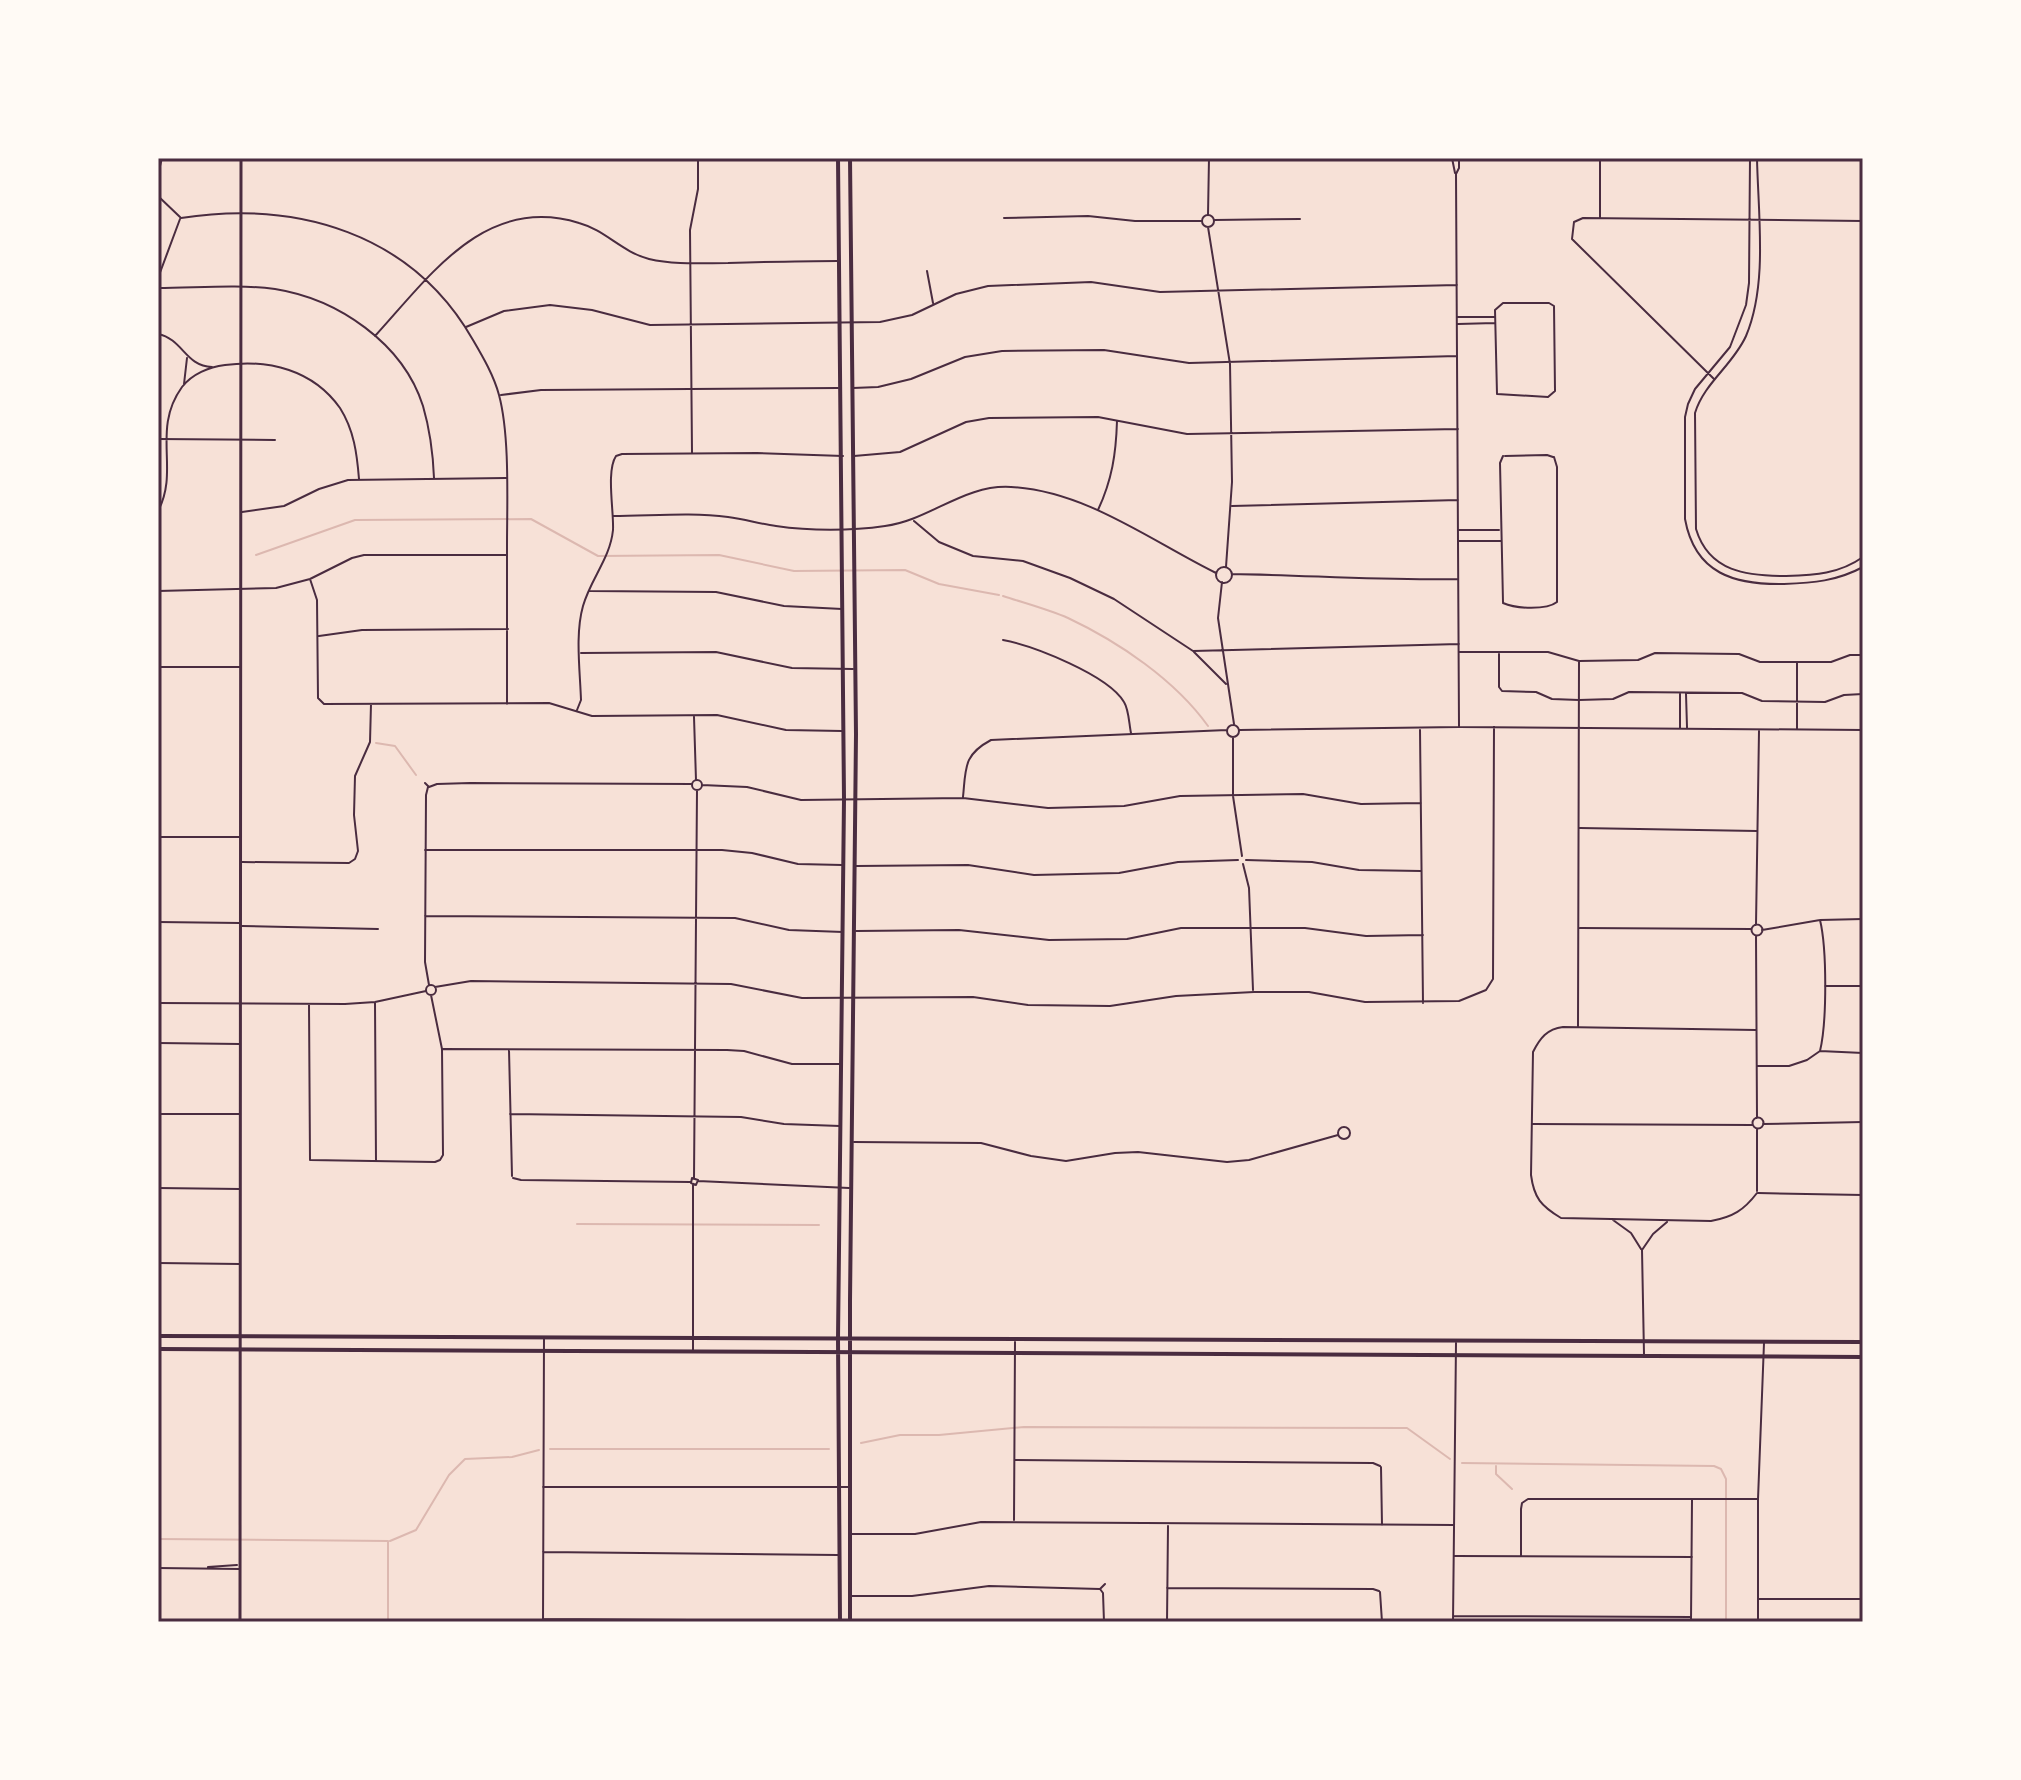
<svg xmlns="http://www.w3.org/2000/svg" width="2021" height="1780" viewBox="0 0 2021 1780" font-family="Raleway,sans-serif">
<rect width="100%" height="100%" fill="#f7e1d7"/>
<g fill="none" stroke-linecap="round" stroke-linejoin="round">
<path stroke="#dcb8b0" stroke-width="2" d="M256,555l99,-35 176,-1 67,37 121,-1 75,16 111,-1 34,14 60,11
M1003,596c21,7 44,13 65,22 51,24 107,62 140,108
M376,743l19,3 21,29
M577,1224l242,1
M861,1443l39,-8h39l85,-8 383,1 43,31
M550,1449h279
M1462,1463l252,3 7,3 5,10v143
M1496,1466v8l16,15
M158,1539l230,2v81
M390,1541l26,-11 33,-55 16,-16 47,-2 27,-7"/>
<path stroke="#4a2c40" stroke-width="2" d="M1452,158l3,15
M1459,158v10l-3,6 3,552
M1750,158l-1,125 -3,22 -16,42 -35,42 -7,15 -3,13v102c10,55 50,66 99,65 29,-1 53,-3 79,-17
M1757,158c1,56 11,126 -11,178 -13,29 -42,47 -51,77l1,116c13,43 51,47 90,47 29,-1 53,-2 77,-19
M158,174l4,-16
M158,196l22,21
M1202 221a6 6 0 1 1 12 0a6 6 0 1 1-12 0Z
M1208,215l1,-57
M1600,217v-59
M181,218c116,-18 231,15 292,122 10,17 21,36 26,55 11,41 8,108 8,151 0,52 0,105 0,158
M1004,218l84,-2 47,5h67
M1214,220l86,-1
M1208,227l22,137 2,118 -6,85
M927,271l6,32
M158,278l22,-59
M158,288c38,0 79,-4 117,1 63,10 128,54 148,117 7,24 10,47 11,72
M1503,303h46l5,3 1,85 -7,6 -51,-3 -2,-84z
M1457,317h37
M1458,324l37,-1
M466,327l38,-16 46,-6 42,5 58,15 230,-3 32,-7 44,-21 32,-8 103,-4 69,10 297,-7
M158,334c25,5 27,32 54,33
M375,336c55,-60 110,-142 204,-113 26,7 43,29 70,36 25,6 53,4 79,4 36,-1 73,-2 110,-2
M1714,379l-142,-140 2,-17 9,-4 280,3
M184,384l3,-26
M853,388l25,-1 33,-8 54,-22 37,-6 102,-1 85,13 268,-7
M501,395l40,-5 297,-2
M158,439l117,1
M692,452l-2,-222 8,-41v-31
M854,456l46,-4 66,-30 23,-4 109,-1 89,17 271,-5
M1505,456l42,-1 6,2
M1232,506l226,-6
M1098,510c14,-30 18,-56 19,-89
M158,511c22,-41 -7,-81 24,-124 10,-13 27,-20 43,-22 44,-6 88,5 115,43 14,22 17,46 19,71
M242,512l42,-6 35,-17 29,-9 158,-2
M613,516c38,0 78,-4 115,1 17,2 32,7 48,9 34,5 75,5 109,0 45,-6 79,-42 126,-39 75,4 140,54 205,86
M914,521l25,21 34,14 50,5 47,17 44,21 79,52 266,-7
M1458,530h41
M1459,541h42
M1216 575a8 8 0 1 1 16 0a8 8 0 1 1-16 0Z
M1232,574c75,1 150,7 226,5
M310,579l7,21 1,98 6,6 225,-1 43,13 125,-1 69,15 56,1
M1222,582l-4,36 16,106
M158,591l118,-3 34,-9 42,-21 12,-3h142
M590,591l126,1 68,14 58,3
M1503,602l-3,-139 3,-7
M1503,603c13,6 44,7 54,-1v-135l-3,-10
M319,636l43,-6 146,-1
M1003,640c31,6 105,35 121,62 5,8 5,22 7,31
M1194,652l32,32
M1460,652h88l31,9 59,-1 17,-7 84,1 21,8h71l19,-7h13
M581,653l135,-1 76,16 61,1
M1499,654v33l3,4 34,1 16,7 27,1 34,-1 16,-7 113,1 20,8 63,1 19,-7 19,-1
M158,667h82
M1686,694l1,33
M577,710l4,-10c-1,-30 -6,-66 2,-94 8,-28 27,-47 30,-76 1,-19 -7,-59 3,-74l6,-2 135,-1 86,3
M694,717l2,63
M1227 731a6 6 0 1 1 12 0a6 6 0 1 1-12 0Z
M1680,728v-34
M1797,729v-66
M1240,730l219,-3 404,3
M1420,730l3,273
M1233,737v59l9,60
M692 785a5 5 0 1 1 10 0a5 5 0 1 1-10 0Z
M425,783l4,4 8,-3 33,-1 222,1
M702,785l45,2 54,13 162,-2 85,10 76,-2 56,-10 123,-2 58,10 60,-1
M428,787l-2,8 -1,167 4,23
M963,797c3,-29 0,-42 28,-57l236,-10
M1580,828l177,3
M158,837h82
M425,850h297l30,3 46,11 44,1
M1246,860l66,2 47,8 62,1
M242,862l107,1 6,-4 3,-8 -4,-36 1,-39 15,-34 1,-38
M1243,864l6,24 4,102
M856,866l112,-1 66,10 85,-2 59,-11 60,-2
M425,916l310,2 54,12 54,2
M1820,920c7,29 7,102 0,131
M158,922l82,1
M1751.5 930a5.5 5.5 0 1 1 11 0a5.5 5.5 0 1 1-11 0Z
M1756,925l3,-194
M242,926l136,3
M1580,928l171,1
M1762,930l58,-10 43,-1
M856,931l103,-1 90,10 78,-1 54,-11h124l61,8 57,-1
M1756,936l1,182
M426 990a5 5 0 1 1 10 0a5 5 0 1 1-10 0Z
M1825,986h38
M435,987l36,-6 260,3 71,14 171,-1 55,8 82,1 66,-10 78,-4h55l56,10 94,-1 27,-11 7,-11 1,-252
M158,1003l187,1 30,-2 51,-11
M375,1003l1,158
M309,1004l1,156 125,2 5,-2 3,-5 -1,-106 -11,-54
M1578,1026l1,-365
M1756,1030l-193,-3c-16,2 -23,11 -30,25l-2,123c3,23 10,31 30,43l150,3c22,-4 33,-11 46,-28
M158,1043l82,1
M443,1049l284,1 17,1 48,13h47
M509,1050l3,126
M1758,1066h31l18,-6 13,-9 43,2
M158,1114h81
M510,1114l231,3 43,7 56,2
M1752.5 1123a5.5 5.5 0 1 1 11 0a5.5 5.5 0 1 1-11 0Z
M1533,1124l219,1
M1763,1124l100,-2
M1338 1133a6 6 0 1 1 12 0a6 6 0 1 1-12 0Z
M854,1142l127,1 50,13 35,5 49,-8 23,-1 89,10 22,-2 89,-25
M513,1178l8,2 169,2
M692,1178l6,2 -2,5 -5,-2z
M694,1178l3,-388
M698,1181l151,7
M158,1188l82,1
M1757,1191v-62
M1758,1193l105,2
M1613,1220l18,13 10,16
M158,1263l82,1
M693,1352v-167
M1644,1354l-2,-104 11,-16 14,-12
M1015,1460l358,3 7,3
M1381,1467l1,58
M543,1487h307
M1014,1520l1,-178
M851,1534h64l66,-12 473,3
M543,1552l295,3
M1455,1556l237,1
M1521,1556v-47l1,-6 6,-4h230
M208,1567l29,-2
M158,1568l82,1
M1167,1588l206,1 6,2
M1380,1592l2,30
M851,1596h61l77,-10 111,3
M1759,1599h104
M1454,1616l237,1
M543,1619l295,2
M543,1622l1,-285
M1104,1622l-1,-29 -3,-4 5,-5
M1167,1622l1,-96
M1453,1622l3,-279
M1691,1622l1,-122
M1758,1622v-123l6,-156"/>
<path stroke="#4a2c40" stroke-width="3" d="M240,1622l1,-1464"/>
<path stroke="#4a2c40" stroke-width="4" d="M838,158l6,641 -6,540 2,283
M850,158l6,576 -6,567v321
M158,1336l1705,6
M158,1349l1705,8"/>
</g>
<rect width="2021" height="1780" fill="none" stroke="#fffaf5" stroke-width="320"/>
<rect x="160" y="160" width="1701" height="1460" fill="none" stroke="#4a2c40" stroke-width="3"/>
</svg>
